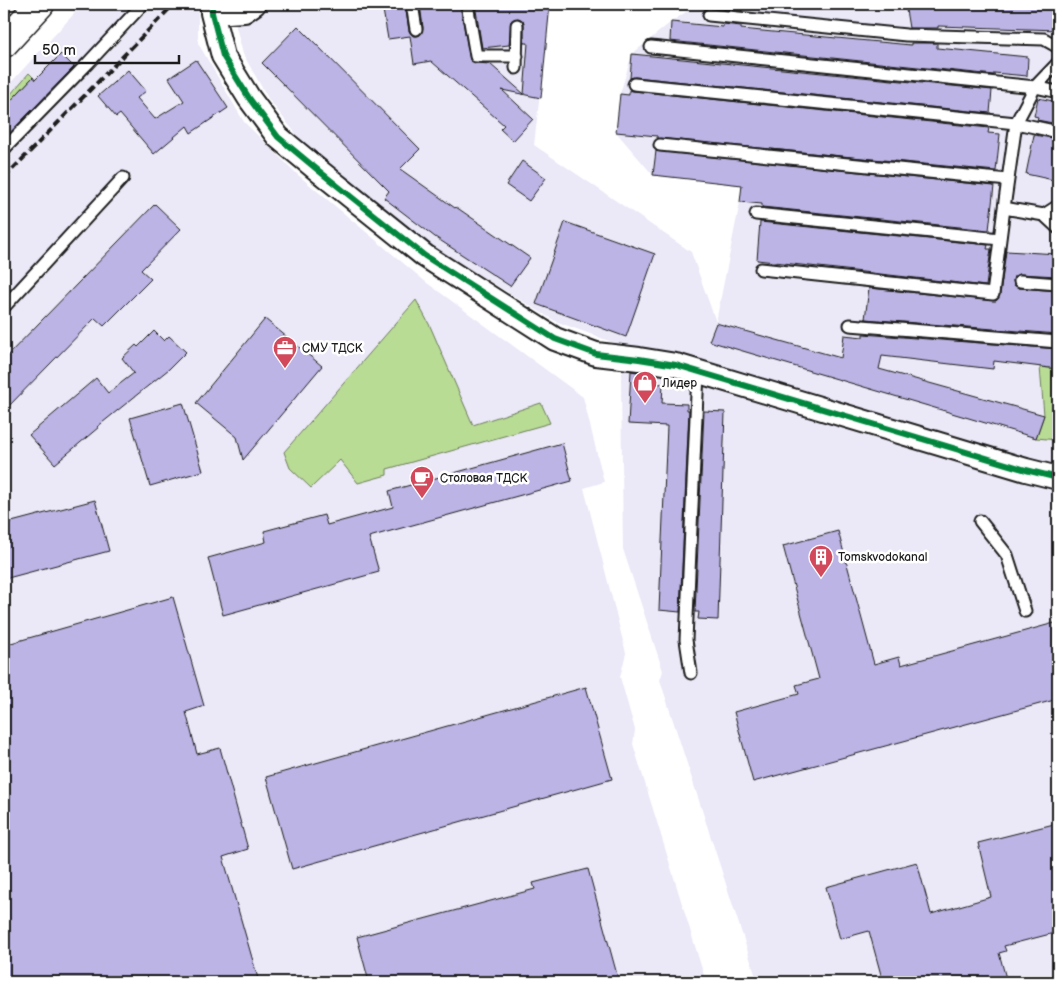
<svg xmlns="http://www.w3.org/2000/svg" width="1062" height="986" viewBox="0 0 1062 986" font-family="'Balsamiq Sans',sans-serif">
<rect width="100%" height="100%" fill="#fff"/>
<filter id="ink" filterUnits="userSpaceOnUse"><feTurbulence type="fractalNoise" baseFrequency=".02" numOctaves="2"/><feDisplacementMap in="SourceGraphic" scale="10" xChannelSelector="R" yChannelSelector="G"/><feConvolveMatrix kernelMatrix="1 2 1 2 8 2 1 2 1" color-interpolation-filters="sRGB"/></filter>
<g filter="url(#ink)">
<path fill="#ebe8f7" d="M83,4h115v39l46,79 54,53 129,108 156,114 21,85 -20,6 42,165 -6,24 15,53 -2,14 73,238h-702v-892z
M232,4h326l-8,3 -16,138 157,107 25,70 24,-120 1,-17 -88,-10 -37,-43 4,-38 12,-40 39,-32 27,-18h293l67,3v975h-318l16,-5 -96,-297 3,-9 -40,-122 -2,-171 7,-30 -73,-27 -138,-84 -43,-32 -73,-65 -32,-40 -26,-46 -9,-35z"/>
<path fill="#b9dc95" stroke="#6a7c58" d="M29,73l4,4 -29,31v-6z
M416,300l14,26 43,99 68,-22 9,20 -163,46v6l-29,8 -18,-23 -29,28 -21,-20 -6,-16z
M1040,367l18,2v71l-22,-2 8,-23z"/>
<path fill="#bbb4e5" stroke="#1c1c1c" d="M382,4h23l4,27 4,5h4l4,-2 2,-6 -3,-24h40l10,56 6,3 14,1 34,30 4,-51h-4v-21l-6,-4 -7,3 -2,24 -27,3 -7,-44h75l-9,94 -39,-8 31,29 -20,22 -13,-12 4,-4 -73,-64 -17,3 -4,-28 -22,3z
M724,4h18v7l-18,-2z
M905,4h86l67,3v23l-120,-4v2h-29z
M671,22l52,5v-3l18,2v3l170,16v-2h26v5l91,9 -1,19 -33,-3v2l-324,-34z
M298,26l122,123 -20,20 55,39 1,-1 74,51 -20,28 -75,-49 -51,-39 5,-7 -127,-128z
M61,54l13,13 -70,72v-31l29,-31 2,3z
M632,54l360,36 -2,23 -355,-36 -5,1z
M196,60l32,48 -37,25 -4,-7 -33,28 -34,-40 -4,3 -18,-21 30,-26 18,21 -9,7 18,21 29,-18 -15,-23z
M629,90l4,1 356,37 -1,5 12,1 -4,37 -339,-33v-2l-41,-4 4,-38 9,1z
M1038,98l20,4v22l-21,-4 1,-3 -4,-1z
M1034,135l24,4v42l-32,-7z
M656,151l338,35 -5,44 -227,-23v-3l-22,-2 2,-17 -89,-10z
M522,161l24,17 -17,23 -23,-16z
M155,204l26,25 -40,41 10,9 -47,47 -9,-8 -91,93v-52z
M565,222l90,32 -29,83 -90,-33z
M760,222l228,23 -1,4h4l-5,37 -229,-26z
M1006,251l52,3v22l-38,-2 -6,2 -1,5 1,4 5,3 39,3v43l-193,-15 4,-31 127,13 4,-6z
M265,319l57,47 -79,94 -6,-23 -41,-34z
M716,323l125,35 3,-23 19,2v-3l195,15v20l-64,-8 -1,8 -111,-13 -3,13 165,46 -8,23 -327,-97z
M154,331l10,10 5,-5 17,16 -17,17 -72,58h2l-44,37 -26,-29 67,-57 12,15 26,-20 -12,-15 14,-13 2,2z
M631,371l19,3v9l13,1 -1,19 25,1v6h2l-9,202 -21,-2 8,-184 -39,-2z
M183,403l20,68 -53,15 -20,-68z
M704,411l21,1 -7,208 -20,-1 1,-7h-4z
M562,443l10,38 -203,56 10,35 -156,43 -15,-57 58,-16 -2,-11 60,-16 3,10 66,-18 -4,-16z
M95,500l14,51 -105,28v-55z
M838,531l36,133 25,-7 2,8 157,-43v77l-305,83 -19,-70 65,-18 -3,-9 23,-6 -36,-133z
M173,597l31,109 -18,6 11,42 23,-6 28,101 -25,8 36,125h-255v-337z
M586,687l26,92 -320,90 -26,-92z
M1058,823v109l-54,14 2,5 -7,2 8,29h-124l-14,-51 -29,8 -14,-52 91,-25 14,52 60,-17 -13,-54z
M588,869l31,113h-250l-12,-45 178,-48 -2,-6z"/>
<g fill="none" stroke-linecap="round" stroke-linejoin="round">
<defs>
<path id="service" d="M412,4l4,25
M467,4l9,52h41
M709,15l197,20 138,4 14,8
M651,47l384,40 23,5
M1058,63l-23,24 -19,36 -12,85 40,7 14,13
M516,68l1,-43
M634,84l382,39 42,9
M660,145l348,35
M4,149l84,-86 55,-59
M756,214l244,25
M1044,215l14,-9
M761,269l232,25 11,-86
M1020,281l38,3
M4,307l119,-129
M850,325l208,17
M980,521l27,34 18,56
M691,673l-5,-33 12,-268"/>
<path id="minor" d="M212,4v9l11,43 26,42 29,39 41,34 106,85 130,83 41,15 43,5 37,6 350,105 32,8
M212,13l32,-2 10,-7"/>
<path id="primary" d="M4,43l36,-39"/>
</defs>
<use href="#service" stroke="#1c1c1c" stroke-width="15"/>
<use href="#minor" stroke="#1c1c1c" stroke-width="26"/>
<use href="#primary" stroke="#1c1c1c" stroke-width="31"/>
<use href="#service" stroke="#fff" stroke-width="11"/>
<use href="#minor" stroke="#fff" stroke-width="22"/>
<use href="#primary" stroke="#fff" stroke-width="28"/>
<path stroke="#1c1c1c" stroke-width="4" stroke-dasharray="8 4" stroke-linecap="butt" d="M4,178l170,-174"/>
<defs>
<path id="cycleway" d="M212,4v9l11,43 26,42 29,39 41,34 106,85 130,83 41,15 43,5 37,6 350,105 32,8"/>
</defs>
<use href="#cycleway" stroke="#fff" stroke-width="9"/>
<use href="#cycleway" stroke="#00873e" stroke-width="6"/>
</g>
</g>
<defs>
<symbol id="office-pin" viewBox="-11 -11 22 30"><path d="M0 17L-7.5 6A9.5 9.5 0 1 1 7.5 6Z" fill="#d1495b" stroke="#fff"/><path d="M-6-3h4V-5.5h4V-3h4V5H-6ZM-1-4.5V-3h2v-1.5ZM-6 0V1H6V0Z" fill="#fff"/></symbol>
<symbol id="shop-pin" viewBox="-11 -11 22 30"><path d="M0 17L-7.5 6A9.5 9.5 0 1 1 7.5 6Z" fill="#d1495b" stroke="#fff"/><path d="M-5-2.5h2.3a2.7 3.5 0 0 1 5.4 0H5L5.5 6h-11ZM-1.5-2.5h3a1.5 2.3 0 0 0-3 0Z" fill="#fff"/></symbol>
<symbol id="cafe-pin" viewBox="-11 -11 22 30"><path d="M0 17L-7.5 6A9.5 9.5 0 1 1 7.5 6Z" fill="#d1495b" stroke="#fff"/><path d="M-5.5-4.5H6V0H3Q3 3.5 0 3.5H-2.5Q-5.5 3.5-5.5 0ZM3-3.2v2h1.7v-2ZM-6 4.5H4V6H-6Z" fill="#fff"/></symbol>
<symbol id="building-pin" viewBox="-11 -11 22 30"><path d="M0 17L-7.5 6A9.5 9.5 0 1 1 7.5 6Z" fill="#d1495b" stroke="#fff"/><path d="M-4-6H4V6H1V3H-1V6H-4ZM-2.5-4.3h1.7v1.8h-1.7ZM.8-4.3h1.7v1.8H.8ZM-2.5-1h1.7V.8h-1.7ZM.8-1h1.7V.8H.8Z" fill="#fff"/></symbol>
</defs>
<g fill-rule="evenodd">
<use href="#office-pin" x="271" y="334" width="28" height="38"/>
<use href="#shop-pin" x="631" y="369" width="28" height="38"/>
<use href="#cafe-pin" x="408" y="464" width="28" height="38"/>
<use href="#building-pin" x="807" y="543" width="28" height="38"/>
</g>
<g text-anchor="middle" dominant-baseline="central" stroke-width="5" stroke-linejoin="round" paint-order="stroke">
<g font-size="12" fill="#1c1c1c" stroke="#fff" text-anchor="start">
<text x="302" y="348">СМУ ТДСК</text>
<text x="662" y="383">Лидер</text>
<text x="440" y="478">Столовая ТДСК</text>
<text x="838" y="557">Tomskvodokanal</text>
</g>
</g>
<rect width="1062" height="986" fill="none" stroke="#fff" stroke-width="20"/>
<rect x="10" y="10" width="1042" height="966" fill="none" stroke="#1c1c1c" stroke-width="2" filter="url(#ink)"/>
<path d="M35 55v8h144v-8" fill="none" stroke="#1c1c1c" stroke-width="2.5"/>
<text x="42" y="55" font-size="15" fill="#1c1c1c" stroke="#ffffff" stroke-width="4" paint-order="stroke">50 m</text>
</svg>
